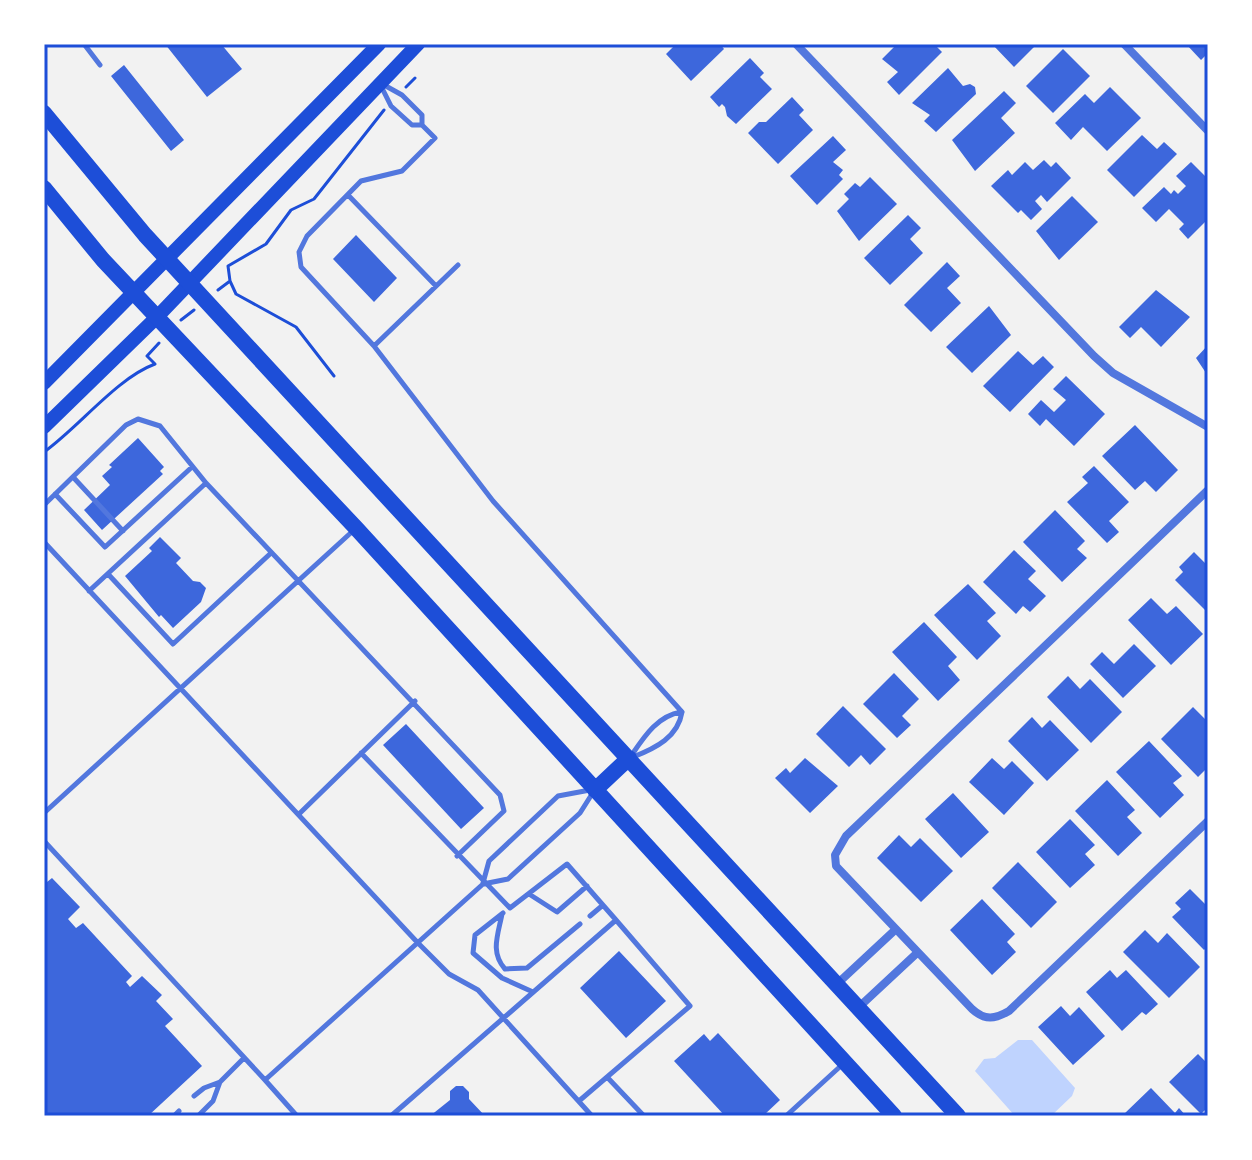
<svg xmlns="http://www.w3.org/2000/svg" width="1252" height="1160" viewBox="0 0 1252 1160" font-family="'Noto Serif',serif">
<rect width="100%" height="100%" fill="#f2f2f2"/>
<path fill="#bfd3fe" d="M1018,1040h14l43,48 -3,8 -21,20h-36l-40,-45 9,-12 11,-1z"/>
<path fill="#3d67dc" d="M165,44h56l21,25 -35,28z
M676,44h44l4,5 -33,32 -25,-27z
M897,44h37l8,8 -43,43 -12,-13 11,-10 -16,-13z
M992,44h45l-23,23z
M1186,44h22v9l-7,7z
M1063,49l27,27 -37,37 -27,-27z
M750,58l14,15 -4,4 12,12 -36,35 -9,-8 -2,-9 -3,-3 -3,3 -9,-10z
M124,65l60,75 -13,11 -60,-75z
M948,68l15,18 7,-2 5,3 1,7 -40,38 -12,-11 6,-6 -18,-12z
M1110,87l31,31 -34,33 -24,-24 -12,13 -16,-17 30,-29 9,9z
M1004,91l12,12 -15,15 14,15 -40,38 -23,-31z
M792,97l12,13 -5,5 14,15 -35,34 -30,-31 11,-11h7z
M1142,135l15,14 7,-7 13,12 -43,43 -27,-27z
M833,136l13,14 -13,12 10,8 -4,5 4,4 -26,26 -27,-29z
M1044,160l7,7 5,-5 15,16 -24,24 -6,-7 -6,6 7,8 -11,11 -10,-10 -3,3 -27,-27 17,-16 4,5 13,-13 8,8z
M1191,162l17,17v40l-20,20 -9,-10 5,-5 -15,-15 -13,13 -14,-14 22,-21 7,7 3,-4 4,4 8,-8 -10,-10z
M870,177l27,27 -38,37 -22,-30 12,-12 -5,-5 11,-11 5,4z
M1072,196l26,26 -39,38 -23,-29z
M908,215l13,13 -11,11 13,14 -33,32 -26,-27z
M356,235l41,43 -23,24 -41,-43z
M947,262l13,14 -13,12 14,15 -30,29 -27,-27z
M1156,290l34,27 -29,30 -20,-20 -11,11 -11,-11z
M989,306l22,29 -39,38 -26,-26z
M1208,345v31l-12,-18z
M1018,351l15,14 10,-9 11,11 -44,45 -27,-26z
M1066,376l39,38 -31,32 -28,-27 -6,7 -12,-12 13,-14 13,12 12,-12 -13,-11z
M1135,425l43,45 -22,22 -11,-11 -10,9 -33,-34z
M138,438l26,29 -4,4 3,3 -61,56 -18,-20 26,-25 -8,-9 10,-9 -3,-2z
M1094,466l35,36 -20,19 10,11 -12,11 -40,-41 21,-19 -6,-6z
M1055,510l30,31 -8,8 10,9 -25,24 -39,-40z
M160,537l21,21 -5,5 17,18 7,1 6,6 -5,14 -28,26 -12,-13 -2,2 -34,-41 27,-25 -3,-3z
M1014,550l22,21 -8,8 18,17 -16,16 -7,-6 -7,8 -33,-32z
M1194,552l14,14v47l-33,-33 8,-8 -4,-5z
M968,584l28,29 -9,8 14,15 -24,24 -43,-45z
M1151,598l16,16 9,-8 27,28 -32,31 -43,-45z
M924,622l33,35 -9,9 12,14 -22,21 -46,-49z
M1134,644l22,22 -33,32 -33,-34 12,-12 12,12z
M894,673l25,26 -17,17 9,9 -14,13 -34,-34z
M1068,676l12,13 10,-10 32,33 -31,31 -44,-46z
M843,706l43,43 -16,16 -9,-10 -12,12 -33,-33z
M1193,707l15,15v45l-10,10 -37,-38z
M1032,717l10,11 8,-8 29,30 -32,31 -39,-40z
M406,724l78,84 -23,21 -78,-84z
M1149,741l33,35 -9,7 11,12 -24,23 -44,-46z
M805,758l33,28 -28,27 -35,-35 11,-10 4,5z
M992,758l12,11 8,-8 22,22 -30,32 -35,-33z
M1107,780l28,30 -8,7 15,16 -24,23 -43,-45z
M953,793l36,39 -28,26 -36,-39z
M1070,819l25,26 -10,9 10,11 -25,23 -34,-36z
M899,835l12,12 9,-9 33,33 -32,31 -44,-44z
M1018,862l39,40 -26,26 -39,-40z
M44,878l3,4 5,-4 28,29 -12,12 8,9 7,-5 49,53 -6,6 4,5 12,-11 20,19 -6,6 17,18 -8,7 37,40 -54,50h-104z
M1190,889l18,18v39l-4,4 -32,-33 9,-8 -6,-6z
M982,899l33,35 -8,8 9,10 -24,23 -42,-45z
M1145,930l13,13 9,-10 33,34 -31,31 -46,-46z
M619,951l47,50 -40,37 -46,-50z
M1110,970l7,8 9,-8 32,34 -12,11 -4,-3 -20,19 -36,-39z
M1061,1006l9,10 9,-9 26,29 -32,29 -35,-38z
M718,1033l62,67 -17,16h-38l-51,-55 30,-27 6,7z
M1198,1054l10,10v43l-7,7 -32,-32z
M456,1086h7l6,6v7l16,17h-55l20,-16v-9z
M1151,1088l24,25 4,-5 7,8h-60l-2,-2z"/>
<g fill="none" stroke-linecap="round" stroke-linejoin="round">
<path stroke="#1d4ed8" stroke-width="3" d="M406,87l9,-9
M230,281l6,13 60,33 38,49
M218,290l12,-9 -2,-15 38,-22 25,-34 23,-11 70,-89
M181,320l13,-10
M44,452c36,-26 73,-74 111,-88l-8,-8 12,-13"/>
<path stroke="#5277de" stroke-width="5" d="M84,44l16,21
M384,85l18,10 20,20v10
M382,88l9,18 21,19h10l13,13 -33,33 -41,10 -54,55 -8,16 2,15 73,79 119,155 189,211
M348,195l88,91
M374,346l84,-81
M73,477l50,54
M55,494l50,53 87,-80
M44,505l82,-80 12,-6 22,7 46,57 294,312 4,16 -47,45
M44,542l373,400 32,32 29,16 114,126
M108,574l65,70 98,-91
M89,591l117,-108
M361,753l149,155 57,-44 49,56
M631,756c13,-19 26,-40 50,-44
M633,757c23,-9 45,-20 49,-45
M44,813l311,-284
M299,814l116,-113
M44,841l221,239
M483,883l6,-22 69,-65 32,-6
M529,894l28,18 30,-26
M503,913l-28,22 -2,18 29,25 31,14
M502,914c-4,21 -12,38 3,55l22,-1 53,-44
M590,916l13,-11
M607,1077l37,39
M194,1096l10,-8 16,-6
M174,1116l5,-5
M198,1116l15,-15 7,-19 24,-24
M297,1116l-32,-36 218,-196 25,-5 72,-66 12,-19
M391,1116l225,-196 74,86 -111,95
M786,1116l58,-53"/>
<path stroke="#5277de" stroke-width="8" d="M796,44l298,312 19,17 95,54
M1124,44l84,87
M1208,490l-362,346 -11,19 1,11 136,143c13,12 23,10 37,2l199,-190
M837,984l58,-54
M859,1007l58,-54"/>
<path stroke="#1d4ed8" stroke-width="14" d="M44,383l335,-339
M44,427l114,-111 260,-272"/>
<path stroke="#1d4ed8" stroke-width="16" d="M44,113l101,122 813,881
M44,188l59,72 253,268 538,588
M595,790l34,-32"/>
</g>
<rect width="1252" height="1160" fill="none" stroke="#ffffff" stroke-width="92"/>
<rect x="46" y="46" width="1160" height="1068" fill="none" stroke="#1d4ed8" stroke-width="3"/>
</svg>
